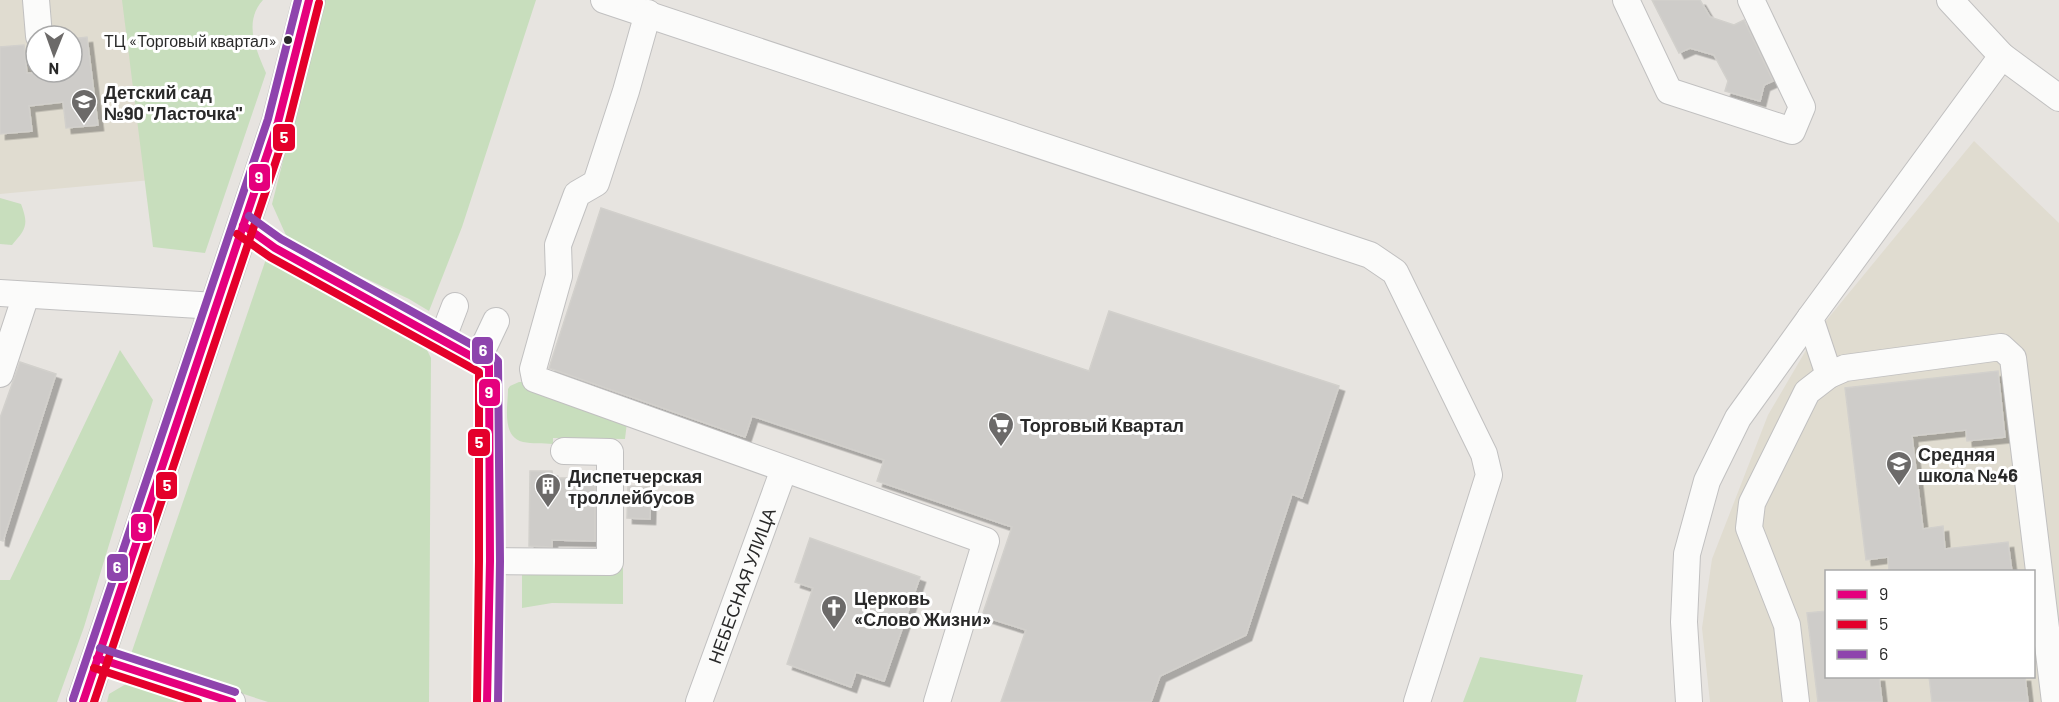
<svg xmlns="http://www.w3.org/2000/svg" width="2059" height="702" viewBox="0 0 2059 702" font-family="Barlow,sans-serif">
<defs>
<filter id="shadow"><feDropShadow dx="5.5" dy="5.5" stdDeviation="0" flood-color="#0004"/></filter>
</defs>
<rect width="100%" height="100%" fill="#e7e4e0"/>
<path fill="#e0dcd0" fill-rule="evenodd" d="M0,0h157l16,178 -173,16zM36,36h36v36h-36z
M1974,141l85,82v479h-349l-8,-74 10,-69 56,-144 48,-82zM1826,572h208v104h-208z"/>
<path fill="#c8debd" d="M122,0h141c-20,22 -7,50 3,73l-61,180 -52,-6z
M324,0h212l-74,227 -33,84 -20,-12 -120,-57 -17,-38z
M0,198l21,6c8,21 5,25 -9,41l-12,-1z
M266,259l141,73 16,10 8,16 -2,344h-161l-138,-45z
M120,350l33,50 -69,227 -27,75h-57v-122h10z
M519,382h8l100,40 -2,17 -72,-1v6c-10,-1 -21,0 -30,-2 -22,-5 -15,-36 -15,-53l2,-3z
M623,567v37l-71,-1 -30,5v-33l20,-4 65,3z
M1480,657l103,18 -7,27h-113z
M126,684l58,18h-77l2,-8z"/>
<path fill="#ceccc9" stroke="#d2d0cc" stroke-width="1.5" filter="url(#shadow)" d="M1652,0h48l10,17 24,8 10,-5 29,61 -9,4 -4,16 -35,-10 3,-10 -14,-26 -24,-7 -11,5z
M87,37l11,88 -32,3 -3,-26 -34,4 3,25 -32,3v-87l24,-2 3,28 45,-1v-33z
M601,208l488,163 20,-60 230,75 -37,112 -10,-4 -46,141 -86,41 -9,26h-150l25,-72 -44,-14 30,-89 -135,-46 7,-21 -132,-44 -7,21 -196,-69z
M20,362l36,12 -53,167 -3,-1v-122z
M1998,371l7,66 -38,4 -1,-11 -54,6 11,93 20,-3 2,23 63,-7 4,30h-123l-1,-15 -22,3 -21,-172z
M530,471h22l1,7h42v63l-43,-1v7l-23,-1z
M628,486l23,1 -1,32 -23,-1z
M810,538l110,39 -36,104 -28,-9 -5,15 -64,-23 26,-76 -18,-6z
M1827,611v65h52l3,26h-64l-11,-89z
M1929,676h96l3,26h-96z"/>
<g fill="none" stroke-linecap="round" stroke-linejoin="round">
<defs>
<g id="minor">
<path d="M36,0l3,36"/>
<path d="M604,0l766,255 25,17 89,182 5,21 -72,227"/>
<path d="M1626,0l43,91 123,40 10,-24 -51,-107"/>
<path d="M1950,0l52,56 57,42"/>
<path d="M648,13l-22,78 -30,92 -19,11 -19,51 1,31 -26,93 2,10 451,162 -49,161"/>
<path d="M243,225l32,23 214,118 1,195 -3,141"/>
<path d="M0,293l216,13"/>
<path d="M442,340l13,-34"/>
<path d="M478,359l18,-38"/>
<path d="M0,374l26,-79"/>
<path d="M1829,375l-19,-57 192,-262"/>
<path d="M490,561l120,1v-110l-46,-1"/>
<path d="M97,658l135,44"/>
<path id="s1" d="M699,702l85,-233"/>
<path d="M1689,702l-5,-80 3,-68 20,-73 31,-63 72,-100"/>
<path d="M1796,702l-9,-77 -38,-97 3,-25 55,-111 22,-17 16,-7 156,-21 12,11 42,344"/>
</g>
<path id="major" d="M83,702l195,-580 31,-122"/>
</defs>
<use href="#minor" stroke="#c1c0c0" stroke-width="28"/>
<use href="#major" stroke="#c3c3c1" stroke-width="34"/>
<use href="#minor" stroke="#fbfbfa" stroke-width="26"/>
<use href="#major" stroke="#e4e1d6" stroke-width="32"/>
<defs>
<path id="bus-1" d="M243,225l32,23 214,118 1,195 -3,141
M97,658l135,44
M83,702l195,-580 31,-122"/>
<path id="bus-2" d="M237,234l33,23 209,115v189l-2,141
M94,668l104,34
M94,702l194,-577 31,-122"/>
<path id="bus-3" d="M249,216l32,23 213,118 4,4 2,200 -2,141
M100,648l135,44
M73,699l195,-580 30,-119"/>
</defs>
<use href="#bus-1" stroke="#fff" stroke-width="12"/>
<use href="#bus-2" stroke="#fff" stroke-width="12"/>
<use href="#bus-3" stroke="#fff" stroke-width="12"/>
<use href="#bus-1" stroke="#e5007d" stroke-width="8"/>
<use href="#bus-2" stroke="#e4002b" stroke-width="8"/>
<use href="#bus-3" stroke="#8e44ad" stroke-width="8"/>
</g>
<defs>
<symbol id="school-pin" viewBox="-11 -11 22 30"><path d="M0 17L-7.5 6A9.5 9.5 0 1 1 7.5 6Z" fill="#6c6a69" stroke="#fff"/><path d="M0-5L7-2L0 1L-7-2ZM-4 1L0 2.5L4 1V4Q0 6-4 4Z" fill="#fff"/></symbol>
<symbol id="supermarket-pin" viewBox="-11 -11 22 30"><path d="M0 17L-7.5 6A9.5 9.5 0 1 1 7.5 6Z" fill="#6c6a69" stroke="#fff"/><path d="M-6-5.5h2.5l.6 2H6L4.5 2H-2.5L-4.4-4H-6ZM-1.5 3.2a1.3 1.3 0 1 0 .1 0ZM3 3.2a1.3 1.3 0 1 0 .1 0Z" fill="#fff"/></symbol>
<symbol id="building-pin" viewBox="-11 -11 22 30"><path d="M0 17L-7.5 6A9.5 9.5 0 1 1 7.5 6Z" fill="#6c6a69" stroke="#fff"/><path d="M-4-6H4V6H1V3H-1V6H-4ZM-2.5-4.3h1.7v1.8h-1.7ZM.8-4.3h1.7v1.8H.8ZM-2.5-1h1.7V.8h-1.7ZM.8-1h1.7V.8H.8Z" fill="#fff"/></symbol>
<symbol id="church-pin" viewBox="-11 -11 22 30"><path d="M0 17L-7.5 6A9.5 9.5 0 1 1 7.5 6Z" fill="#6c6a69" stroke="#fff"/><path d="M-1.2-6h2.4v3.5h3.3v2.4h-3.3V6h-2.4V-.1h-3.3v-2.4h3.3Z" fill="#fff"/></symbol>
</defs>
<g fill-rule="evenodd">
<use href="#school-pin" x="69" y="87" width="30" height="40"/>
<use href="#supermarket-pin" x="986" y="410" width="30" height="40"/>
<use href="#school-pin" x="1884" y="449" width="30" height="40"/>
<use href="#building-pin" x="533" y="471" width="30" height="40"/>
<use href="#church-pin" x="819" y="593" width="30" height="40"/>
</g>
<circle fill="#292929" stroke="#fff" stroke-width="2" cx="288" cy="40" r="5"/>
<g text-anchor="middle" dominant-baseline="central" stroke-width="6" stroke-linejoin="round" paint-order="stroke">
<g font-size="16" fill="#292929" stroke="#fff" text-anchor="end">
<text x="277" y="40">ТЦ «Торговый квартал»</text>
</g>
<g font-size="18" font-weight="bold" fill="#292929" stroke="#fff" text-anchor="start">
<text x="104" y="92">Детский сад<tspan x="104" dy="21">№90 "Ласточка"</tspan></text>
<text x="1020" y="425">Торговый Квартал</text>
<text x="1918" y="454">Средняя<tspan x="1918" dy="21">школа №46</tspan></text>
<text x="568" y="476">Диспетчерская<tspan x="568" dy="21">троллейбусов</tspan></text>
<text x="854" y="598">Церковь<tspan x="854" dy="21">«Слово Жизни»</tspan></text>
</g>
<g font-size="18" fill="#292929" stroke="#fff">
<text stroke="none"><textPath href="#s1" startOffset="124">НЕБЕСНАЯ УЛИЦА</textPath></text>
</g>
</g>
<g stroke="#fff" stroke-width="2">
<rect x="272" y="123" width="24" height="29" rx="6" fill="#e4002b"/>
<rect x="248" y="163" width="23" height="29" rx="6" fill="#e5007d"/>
<rect x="471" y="336" width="23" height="29" rx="6" fill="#8e44ad"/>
<rect x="478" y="378" width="23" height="29" rx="6" fill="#e5007d"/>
<rect x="467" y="428" width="24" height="29" rx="6" fill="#e4002b"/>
<rect x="155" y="471" width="23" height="29" rx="6" fill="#e4002b"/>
<rect x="130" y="513" width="23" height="29" rx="6" fill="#e5007d"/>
<rect x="106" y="553" width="23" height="29" rx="6" fill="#8e44ad"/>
</g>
<g font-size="16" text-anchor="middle" font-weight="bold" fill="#fff">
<text x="284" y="143">5</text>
<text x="259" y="183">9</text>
<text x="483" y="356">6</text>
<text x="489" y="398">9</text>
<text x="479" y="448">5</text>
<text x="167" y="491">5</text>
<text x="142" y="533">9</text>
<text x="117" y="573">6</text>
</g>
<rect x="1825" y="570" width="210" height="108" fill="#ffffff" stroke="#a9a9a9" stroke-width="1.5"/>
<rect x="1837" y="590" width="30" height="9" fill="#e5007d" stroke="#a9a9a9" stroke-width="1.5"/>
<text x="1879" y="600" font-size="18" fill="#292929">9</text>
<rect x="1837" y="620" width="30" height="9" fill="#e4002b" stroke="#a9a9a9" stroke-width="1.5"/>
<text x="1879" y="630" font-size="18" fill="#292929">5</text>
<rect x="1837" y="650" width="30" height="9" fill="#8e44ad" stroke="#a9a9a9" stroke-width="1.5"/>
<text x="1879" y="660" font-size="18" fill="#292929">6</text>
<g transform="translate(54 54) rotate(181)"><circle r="28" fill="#ffffff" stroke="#a9a9a9" stroke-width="1.5"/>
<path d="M0-4.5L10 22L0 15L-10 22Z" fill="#6c6a69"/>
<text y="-9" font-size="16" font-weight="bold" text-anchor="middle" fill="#292929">N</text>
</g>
</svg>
